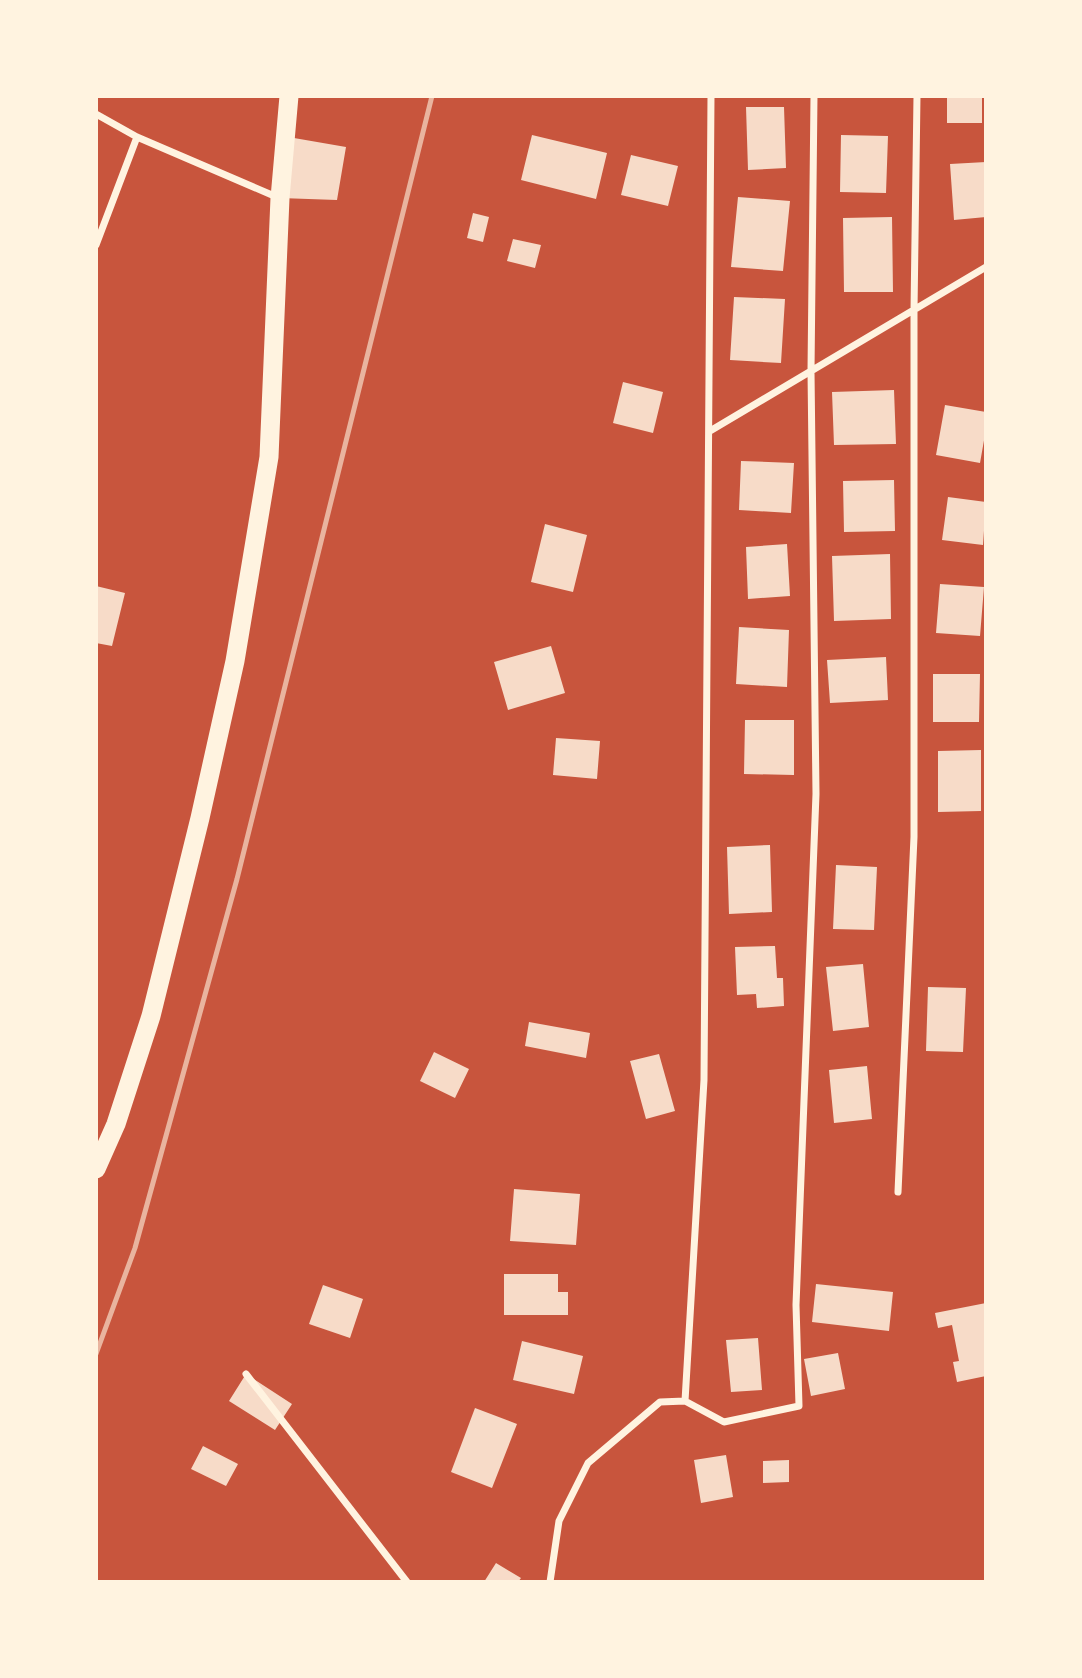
<svg xmlns="http://www.w3.org/2000/svg" width="1082" height="1678" viewBox="0 0 1082 1678" font-family="Rubik,sans-serif">
<rect width="100%" height="100%" fill="#c8553d"/>
<path fill="#f7dbc8" d="M947,96h35v27h-35z
M746,107h38l2,61 -38,2z
M532,135l75,18 -11,46 -75,-19z
M841,135l47,1 -2,57 -46,-1z
M294,138l52,9 -9,53 -57,-2z
M631,155l47,11 -10,40 -47,-11z
M986,162v55l-32,3 -4,-56z
M738,197l52,4 -7,70 -52,-4z
M473,213l16,4 -6,25 -16,-4z
M892,217l1,75h-49l-1,-74z
M513,239l28,6 -6,23 -28,-7z
M734,297l51,2 -4,64 -51,-3z
M623,382l40,10 -10,41 -40,-10z
M894,390l2,54 -62,1 -2,-53z
M945,405l41,7v17l-6,34 -44,-8z
M741,461l53,2 -3,50 -52,-3z
M894,480l1,51 -51,1 -1,-51z
M948,497l38,5 -3,43 -41,-5z
M545,524l42,11 -14,57 -42,-10z
M787,544l3,52 -42,3 -2,-52z
M890,554l1,65 -57,2 -2,-65z
M940,584l44,3 -4,49 -44,-3z
M96,586l29,7 -13,53 -16,-3z
M739,627l50,3 -2,57 -51,-3z
M551,646l14,47 -57,17 -14,-48z
M886,657l2,43 -58,3 -3,-43z
M933,674h47l-1,48h-46z
M745,720h49v55l-50,-1z
M556,738l44,3 -3,38 -44,-4z
M981,750v61l-43,1v-61z
M770,845l2,67 -43,2 -2,-67z
M836,865l41,2 -3,63 -41,-1z
M775,946l2,32h6l1,28 -27,2 -1,-14 -19,1 -2,-48z
M863,964l6,63 -36,4 -7,-64z
M928,987l38,1 -3,64 -37,-1z
M529,1022l61,11 -4,25 -61,-12z
M434,1052l35,17 -14,29 -35,-17z
M659,1054l16,57 -29,8 -16,-58z
M867,1066l5,53 -38,4 -5,-53z
M514,1189l66,5 -4,51 -66,-4z
M504,1274h54v18h10v23h-64z
M816,1284l77,8 -4,39 -77,-9z
M323,1285l40,14 -13,39 -41,-14z
M986,1303v73l-29,6 -4,-20 6,-1 -7,-36 -14,3 -3,-15z
M758,1338l4,52 -31,2 -5,-52z
M522,1341l61,15 -9,38 -61,-14z
M838,1353l7,36 -34,7 -7,-37z
M246,1374l46,30 -17,26 -46,-29z
M475,1408l42,16 -25,64 -41,-16z
M203,1446l35,18 -12,22 -35,-17z
M726,1455l7,42 -32,6 -7,-43z
M789,1460v22l-26,1v-22z
M496,1563l25,15 -3,4h-34z"/>
<g fill="none" stroke-linecap="round" stroke-linejoin="round">
<path stroke="#fff3e0" stroke-width="7" d="M711,96l-7,984 -19,321 39,21 75,-16 -3,-101 20,-511 -5,-423 3,-275
M96,114l41,23 142,61
M96,245l41,-108
M710,431l276,-164
M898,1192l16,-355v-527l3,-214
M246,1374l161,208
M550,1582l9,-61 29,-58 72,-61 25,-1"/>
<path stroke="#fff3e0" stroke-width="19" d="M96,1169l20,-45 35,-108 49,-198 35,-157 34,-204 11,-259 9,-102"/>
<path stroke="#e9b49f" stroke-width="5" d="M96,1354l39,-106 102,-369 195,-783"/>
</g>
<rect width="1082" height="1678" fill="none" stroke="#fff3e0" stroke-width="196"/>
</svg>
